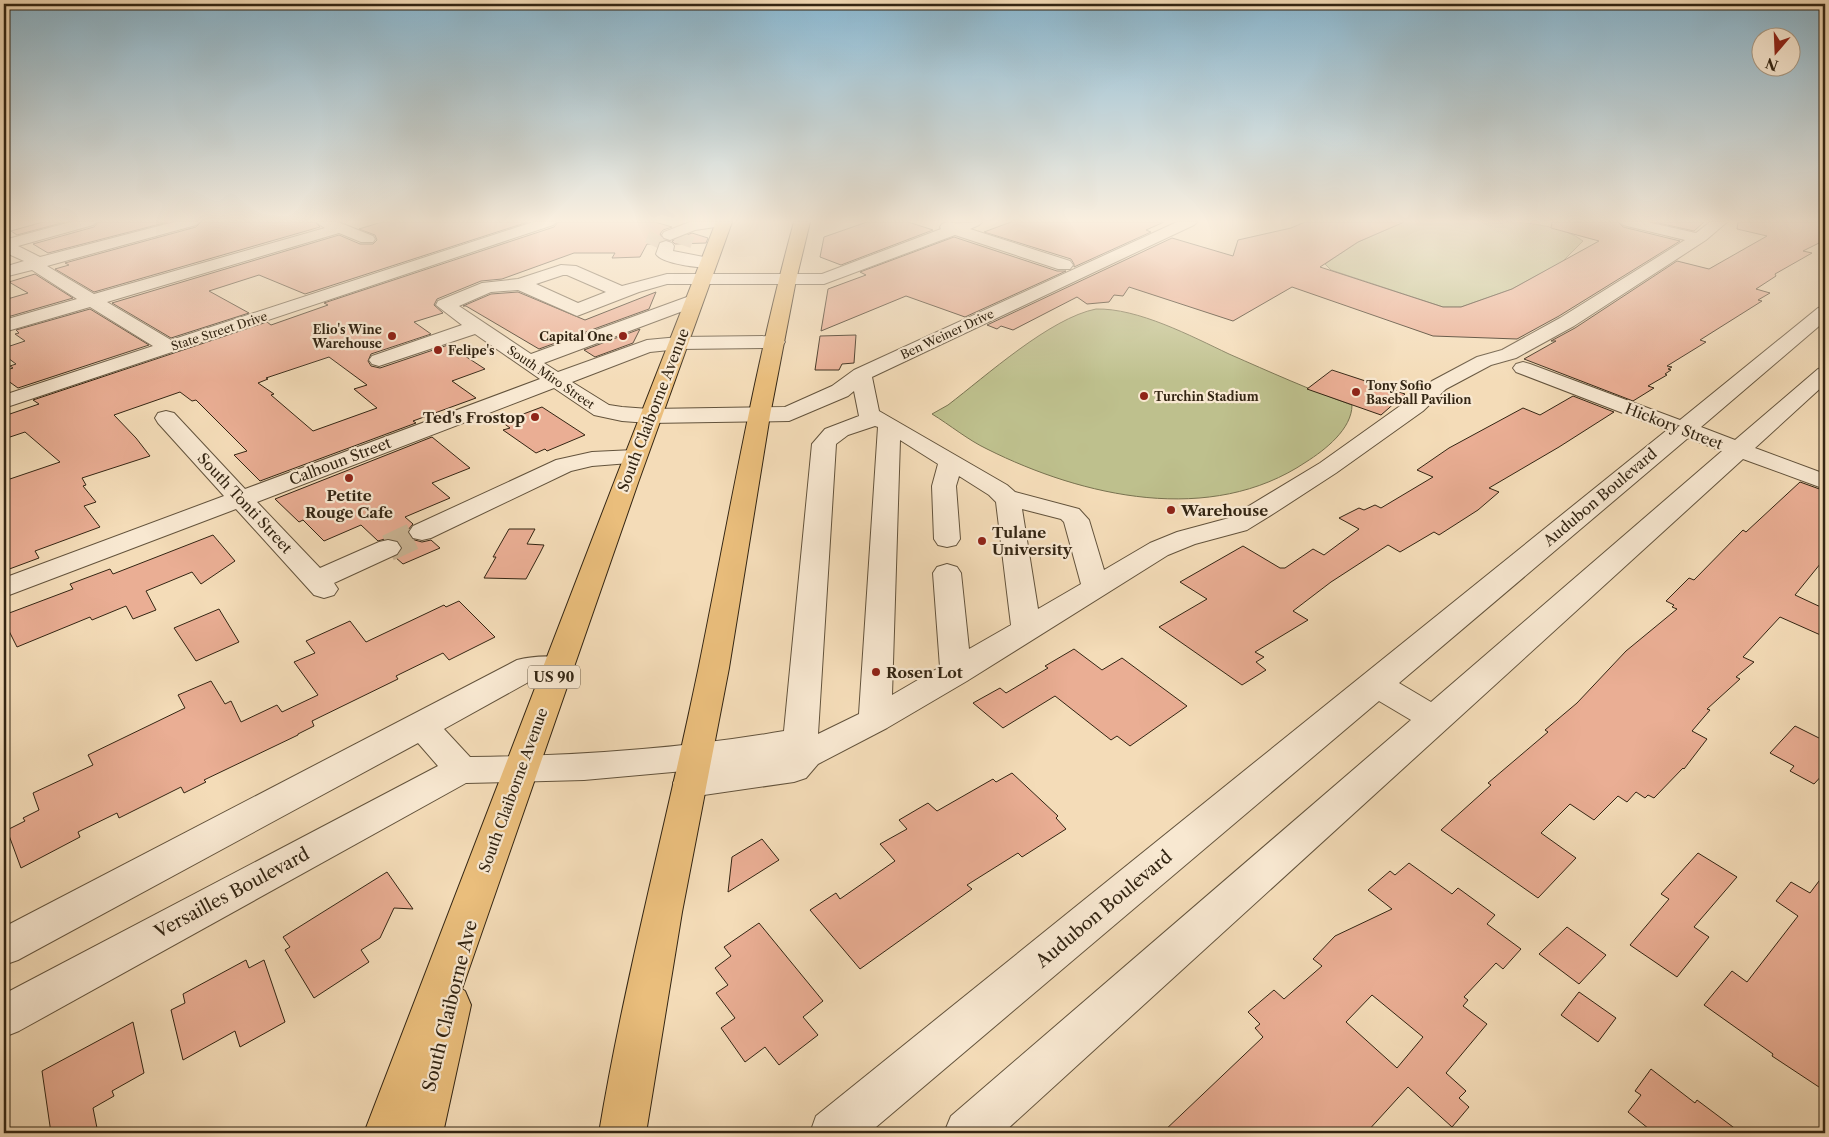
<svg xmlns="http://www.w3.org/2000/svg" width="1829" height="1137" viewBox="0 0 1829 1137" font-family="'Libre Caslon Text',serif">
<rect width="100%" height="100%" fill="#f4dcb8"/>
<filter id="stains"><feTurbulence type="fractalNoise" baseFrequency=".004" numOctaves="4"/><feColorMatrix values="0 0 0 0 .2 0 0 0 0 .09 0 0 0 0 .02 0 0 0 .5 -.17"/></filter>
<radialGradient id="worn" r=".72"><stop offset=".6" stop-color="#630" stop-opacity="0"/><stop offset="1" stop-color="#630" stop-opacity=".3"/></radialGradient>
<path fill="#bec08d" stroke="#787250" d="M1404,222c46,0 143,-9 179,19l-21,21 -50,27 -51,18h-18l-112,-37 -6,-6 33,-22z
M1096,309c42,-1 95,27 133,45 41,18 81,36 123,51 0,24 -27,45 -46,57 -95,64 -223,35 -319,-13 -19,-9 -37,-24 -55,-35l16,-9c38,-29 102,-87 148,-96z"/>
<path fill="#eaae94" stroke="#332513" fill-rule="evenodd" d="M43,222h22l-48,13 -6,-4z
M98,222h70l-120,31 -15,-9 61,-17z
M201,222h114l5,5 -226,65 -39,-23 14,-4 -4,-2 131,-36z
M382,222h146l-223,72 -46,-19 -50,16 40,22 -78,25 -59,-35 227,-68 21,9h13l4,-4 -2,-5 -16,-6z
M558,222h97l17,5 -9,3 -3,4 4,6 -6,4h-11l-7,13 -28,1 3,-5h-41l-72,26 -21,2 -44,18 -3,6 9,8 -29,9 17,12 -60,20 -3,7 3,5 9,2 68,-23 37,24 -33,12 24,17 -63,23 3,2 -156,58 -26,-26 13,-4 -51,-51 -4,1 -12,-9 -66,23 22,23 14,18 -68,22 4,7 -3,1 13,16 -12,4 16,21 -65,24 4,7 -35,13v-90l56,-19 -35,-30 -21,7v-23l35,-12 -6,-4 234,-78 4,3 57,-20 -4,-2 230,-76zM329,357l38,28 -13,4 23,19 -64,23 -42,-36 3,-1 -16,-11 10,-4 -2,-1z
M867,222h41l25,8 -92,35 -21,-8 4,-20z
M1011,222h153l-18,8 5,2 -77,35v-3l-3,-5 -87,-27z
M1305,222h99l-46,20 -38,25 123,40h18l51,-18 87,-48 -48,-13 1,-6h66l5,5 57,14 -121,75 -42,23 -84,-3 -141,-49 -59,34 -104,-34 -6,9 -9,-1 -5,7 -22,2 -10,-7 -64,33 -12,-4 -4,3 -10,-4 185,-87 61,18 5,-16 53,-12z
M1654,222h50l-10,9z
M1738,222h87v18l-22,11 9,2 -37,21 1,2 -20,13 14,4 -12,7 4,1 -62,39 6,2 -39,24 5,1 -4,2 3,1 -6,4 2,1 -19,11 6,2 -21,13 -109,-42 32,-18h-5l24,-13 102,-67 32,8 58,-33 -30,-7z
M692,233l16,5 -2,5 -31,1 -3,-3z
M954,237l103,34h9l-101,46 -59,-21 -85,35 7,-42 38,-14 -6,-3z
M35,274l38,24 -69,20v-18l24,-7 -19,-11z
M518,292l67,28 71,-28 -7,17 -110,40 -73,-43h-3l28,-12z
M90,309l59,36 -131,43 -14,-10v-7l9,-3 -3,-2 6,-2 -12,-9v-7l21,-7 -10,-7 4,-1 -3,-3z
M640,329l-7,14 -38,14 -11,-7z
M856,335l-2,28 -12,1 -3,6h-24l5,-34z
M1332,370l73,24 -24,21 -74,-26z
M1573,396l41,16 -55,35 -70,41 10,4 -21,18 -39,25 -5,-3 -34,20 -12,-7 -57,37 -38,29 15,9 -53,32 9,5 -8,5 10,8 -24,15 -83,-58 48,-28 -27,-17 63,-36 37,22h5l28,-19 11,6 35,-26 -20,-11 20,-10 5,2 11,-5 6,3 52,-31 -16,-7 32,-22 74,-40 17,7z
M542,407l43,28 -38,16 -2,-2 -9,4 -33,-23 7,-2 -8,-6z
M432,437l38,31 -38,15 18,15 -45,19 8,7 -6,7 4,8 11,3 9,-2 9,8 -37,16 -8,-7 8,-8 -6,-9 -9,-2 -10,3 -17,-16 -37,16 -21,-21 -4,2 -24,-23z
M1800,482l25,9v67l-30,37 30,14v28l-45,-20 -37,40 11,5 -18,15 4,2 -33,30 3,1 -18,21 15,8 -23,30 -1,-1 -29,30 -6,-3 -3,3 -9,-6 -9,10 -9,-6 -24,24 -24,-16 -29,29 35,25 -38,40 -97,-68 50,-45 -3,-2 60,-51 -3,-2 32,-27 49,-52 51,-42 -5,-2 2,-2 -8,-4 23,-23 5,2 49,-50 3,2z
M509,529h26l-8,15 17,1 -4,8 -14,26 -42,-1 12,-21h-3z
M213,535l22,26 -34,23 -9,-12 -46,19 10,19 -23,9 -7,-13 -34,14 -2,-3 -73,30 -13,-26v-6l69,-26 -3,-5 40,-15 3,5z
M459,601l36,36 -46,23 -6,-7 -47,23 2,3 -86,42 2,5 -16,8v1l-94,45 2,2 -22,11 -3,-6 -62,31 -2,-5 -39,19 2,5 -59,31 -14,-38 18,-9 -2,-3 16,-8 -6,-17 60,-28 -5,-10 97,-47 -7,-13 33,-14 14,23 6,-3 10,21 36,-17 5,7 36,-17 -24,-33 21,-9 -9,-12 44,-20 16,21 78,-37 2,2z
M219,609l20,33 -43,19 -22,-33z
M1074,649l28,21 20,-12 65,48 -57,40 -13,-10 -6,4 -56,-44 -52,32 -30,-25 27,-15 6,5 42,-25 -3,-2z
M1795,726l30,15v31l-11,12 -24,-13 4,-5 -24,-13z
M1012,773l46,43 -2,2 10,11 -44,28 -4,-4 -51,32 5,4 -112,80 -50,-59 26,-17 4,6 55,-38 -15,-17 27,-15 -8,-9 29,-17 9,8 56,-32 3,3z
M762,839l17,21 -51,32 4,-35z
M1698,853l39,24 -43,50 15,10 -32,40 -47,-32 39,-46 -8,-5z
M1409,863l43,31 6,-6 37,27 -8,9 34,25 -18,20 -7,-6 -32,34 4,3 -5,6 24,18 -41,49 20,18 -7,7 10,9 -17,20 -44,-40 -42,46h-204l101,-96 -8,-9 5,-4 -12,-12 26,-22 10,9 38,-33 -9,-7 22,-23 57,-27 -24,-19 22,-19 5,4zM1372,995l51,42 -26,31 -51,-46z
M387,872l26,37 -19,-1 -14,30 -19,12 8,12 -55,36 -29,-48 5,-3 -7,-10z
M1825,873v218l-53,-35 1,-2 -69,-49 28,-34 15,11 51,-66 -22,-15 15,-19 19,11z
M759,923l64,78 -20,16 15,18 -39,30 -14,-18 -20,15 -24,-34 14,-10 -19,-25 12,-8 -13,-17 16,-12 -7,-9z
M1567,927l39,28 -27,29 -40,-30z
M246,960l3,8 15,-8 21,62 -45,25 -5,-16 -52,29 -12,-50 14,-7 -2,-9z
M1579,992l37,26 -18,24 -37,-27z
M133,1022l11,51 -32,18 2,5 -21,12 5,25h-47l-9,-62z
M1651,1069l44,34 2,-3 44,33h-87l-26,-21 13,-17 -6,-4z"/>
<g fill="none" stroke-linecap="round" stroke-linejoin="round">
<path stroke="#cdb797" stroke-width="18" stroke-dasharray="18 9" stroke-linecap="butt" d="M682,245l4,-11
M653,246l5,-11"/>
<path stroke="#cdb797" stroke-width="27" stroke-dasharray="27 14" stroke-linecap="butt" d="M388,548l34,-16"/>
<defs>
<path id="minor" d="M71,222h25l-3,3 -75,21 22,11 134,-35h25l-3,3 -149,41 47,28 231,-66 -5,-3 -3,-3h21l35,14 2,3 -2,3h-12l-22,-9 -232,69 64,38 362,-118h23l-3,3 -549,183v-13l149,-49 -63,-39 -86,25v-12l73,-21 -45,-29 -28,7v-10l20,-6 -20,-9v-12z
M690,222h42l-3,3 -34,5 -25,10 -6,-2 -2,-3 2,-3z
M948,222c10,3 23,0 34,0l-3,3 -9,4 100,32 3,4 -3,4h-12l-103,-34 -131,49h-157l-28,8 -62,24 -59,-26 -27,2 -32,14 72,48 156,-57 6,-1 6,1 3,4 -3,4 -155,58 14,9 89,-32 32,-3 96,-1 7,2 3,4 -3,4 -7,2 -96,1 -29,3 -78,30 37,23 13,2 27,2 136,-2 47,-21 22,-16 323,-148h20l-3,3 -322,152 7,34 128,74 8,7 64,17 10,11 15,50 46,-27 27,-11 52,-14 91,-55 87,-62 25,-20 45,-24 25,-7 58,-32 125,-78 -62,-15 -3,-3h27l49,11 14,-11h17l-21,18 -132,86 -58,32 -25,7 -45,24 -23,22 -87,62 -60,39 -29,18 -52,14 -27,11 -201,126 -80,47 -69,36 -12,14 -12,4 -104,15 -12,-4 -5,-10 5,-10 6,-2 -100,9 -118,3 -447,248 -15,6v-43l434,-228 -20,-23 -400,217 -14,5v-38l513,-267c16,-4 35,-5 51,-1l4,8 -4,8 -11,3 -23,1 -90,50 26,28c105,-1 210,-8 314,-26l28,-287 13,-15 34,-13 -5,-25 -6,5 -59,25 -140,2 -27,-2 -28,-6 -40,-27 -297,114 63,66 59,-26 9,-2 9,2 4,6 -4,6 -63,29 4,6 -4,6 -10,3 -10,-3 -78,-86 -232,88v-19l220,-82 -66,-73 -3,-5 3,-5 8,-2 8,2 71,76 295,-110 -65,-45 -96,32 -7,-2 -3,-4 3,-4 90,-31 -26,-20 2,-4 44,-18 36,-4 43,-14 15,1 46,20 45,-12h155l119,-45 -1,-2 2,-3zM563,275h4l39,17 -28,11 -42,-19zM875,426l3,1 -19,287 -41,20 18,-290 12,-9zM900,440l38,24 -6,22 2,53 4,6 9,2 9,-2 4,-6 -4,-53 3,-10 30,19 7,7 15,123 -42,24 -8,-76 -4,-6 -10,-3 -10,3 -4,6 7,94 -48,28zM1022,509l39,10 3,3 17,62 -43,25z
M666,241l6,2 2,3 -1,5 41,8 2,4 -2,4c-11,2 -52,-3 -58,-13l4,-11z
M1825,306v15l-124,106 34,13 83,-71 7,-2v17l-70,64 70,26v15l-82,-30 -740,674h-59l7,-17 460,-396 -32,-19 -510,432h-59l6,-17 851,-686 -151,-58 -3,-4 3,-4 7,-2 7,2 150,56 138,-112zM1688,438l34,13 -291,251 -32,-19z
M634,450l8,2 4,5 -4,5 -50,4 -21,5 -140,67 -9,2 -9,-2 -4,-6 4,-6 143,-66 36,-8z"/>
<path id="major" d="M716,222h16l-93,258 -177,509 3,2 6,14 -28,128h-79l251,-653z
M794,222h16l-14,58 -26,135 -41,253 -47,244 -36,221h-47c26,-157 68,-311 100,-467 30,-148 55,-298 95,-444z"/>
</defs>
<use href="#minor" stroke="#63533c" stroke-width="2"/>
<use href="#major" stroke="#332513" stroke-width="2"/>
<use href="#minor" fill="#f8e8d1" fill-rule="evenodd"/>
<use href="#major" fill="#eabe7c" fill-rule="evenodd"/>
</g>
<linearGradient id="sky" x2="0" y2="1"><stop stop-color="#89b7d0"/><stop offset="0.58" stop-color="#faefdf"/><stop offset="1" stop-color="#faefdf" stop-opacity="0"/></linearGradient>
<rect width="1829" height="381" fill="url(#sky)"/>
<g fill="#8f2418" stroke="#f8e8d1" stroke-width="2">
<circle cx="392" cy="336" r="5"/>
<circle cx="623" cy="336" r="5"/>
<circle cx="438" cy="350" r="5"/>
<circle cx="1356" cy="392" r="5"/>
<circle cx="1144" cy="396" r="5"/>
<circle cx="535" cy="417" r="5"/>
<circle cx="349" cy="478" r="5"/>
<circle cx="1171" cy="510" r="5"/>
<circle cx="982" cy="541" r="5"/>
<circle cx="876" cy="672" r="5"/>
</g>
<g text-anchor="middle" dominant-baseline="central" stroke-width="4.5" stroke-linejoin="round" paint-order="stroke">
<g font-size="12" font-weight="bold" fill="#332513" stroke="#f8e8d1" text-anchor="start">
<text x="382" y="329" text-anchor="end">Elio's Wine<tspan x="382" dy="14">Warehouse</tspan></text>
<text x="613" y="336" text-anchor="end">Capital One</text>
<text x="448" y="350">Felipe's</text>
<text x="1366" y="385">Tony Sofio<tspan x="1366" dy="14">Baseball Pavilion</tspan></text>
<text x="1154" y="396">Turchin Stadium</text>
</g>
<g font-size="12" fill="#332513" stroke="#f8e8d1">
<text transform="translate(219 331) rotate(-18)">State Street Drive</text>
<text transform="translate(947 334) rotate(-25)">Ben Weiner Drive</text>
<text transform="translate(551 377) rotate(34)">South Miro Street</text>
</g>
<rect fill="#f8e8d1" stroke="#6e604c" stroke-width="1" x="528" y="665.5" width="52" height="23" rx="4"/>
<g font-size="14" font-weight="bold" fill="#332513">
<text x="554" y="677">US 90</text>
</g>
<g font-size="15" fill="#332513" stroke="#f8e8d1">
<text transform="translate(653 410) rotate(-69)">South Claiborne Avenue</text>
<text transform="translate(1674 426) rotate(21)">Hickory Street</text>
<text transform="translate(340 461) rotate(-21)">Calhoun Street</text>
<text transform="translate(1600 497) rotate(-40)">Audubon Boulevard</text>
<text transform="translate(245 503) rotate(47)">South Tonti Street</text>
<text transform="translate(513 790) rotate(-70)">South Claiborne Avenue</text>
</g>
<g font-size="15" font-weight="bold" fill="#332513" stroke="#f8e8d1" text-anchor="start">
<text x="525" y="417" text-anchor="end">Ted's Frostop</text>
<text x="349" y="495" text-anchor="middle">Petite<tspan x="349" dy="17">Rouge Cafe</tspan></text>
<text x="1181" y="510">Warehouse</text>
<text x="992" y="532">Tulane<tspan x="992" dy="17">University</tspan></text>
<text x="886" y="672">Rosen Lot</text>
</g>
<g font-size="18" fill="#332513" stroke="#f8e8d1">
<text transform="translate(232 893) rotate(-28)">Versailles Boulevard</text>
<text transform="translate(1104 909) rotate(-40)">Audubon Boulevard</text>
<text transform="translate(450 1006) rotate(-76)">South Claiborne Ave</text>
</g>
</g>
<rect width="1829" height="1137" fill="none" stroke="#f4dcb8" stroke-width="20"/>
<rect x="5" y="5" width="1819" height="1127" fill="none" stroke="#332513" stroke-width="2.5"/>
<rect x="10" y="10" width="1809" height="1117" fill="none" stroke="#332513"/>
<g transform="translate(1776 52) rotate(199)"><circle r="24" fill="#f8e8d1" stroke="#a99a85"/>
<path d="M0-4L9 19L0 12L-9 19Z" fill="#8f2418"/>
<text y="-8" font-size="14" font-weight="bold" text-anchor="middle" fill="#332513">N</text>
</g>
<rect width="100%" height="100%" filter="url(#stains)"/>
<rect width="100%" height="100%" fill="url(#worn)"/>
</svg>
